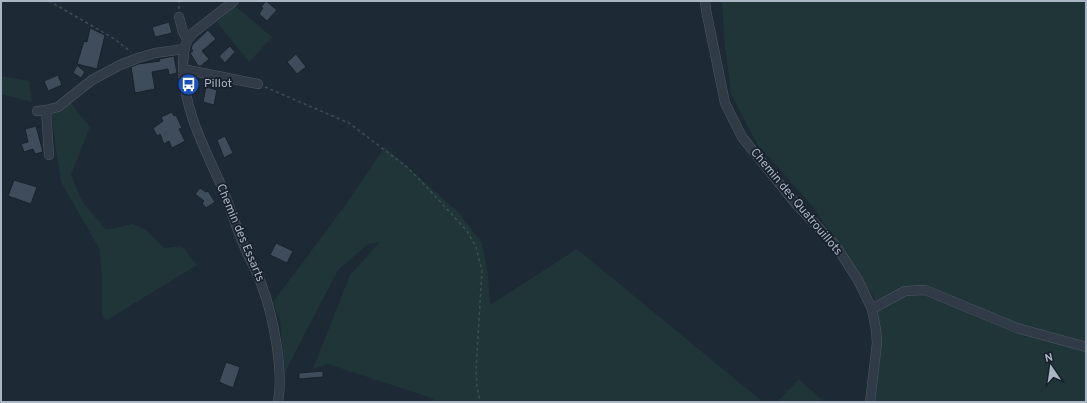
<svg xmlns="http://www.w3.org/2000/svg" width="1087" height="403" viewBox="0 0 1087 403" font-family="Overpass,sans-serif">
<rect width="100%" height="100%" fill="#1e2936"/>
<path fill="#203537" d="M722,1h364v401h-218l6,-105 -60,-89 -57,-64 -26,-50 -7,-57z
M235,6l37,31 -23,25 -32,-40z
M1,76l28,5 3,21 -31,-8z
M69,101l21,26 -19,48 11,26 24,29 27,-6 13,6 18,18 18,-2 15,19 -90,55 -5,-4v-38l-3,-30 -38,-66 -10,-68z
M385,147l74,66 23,30 6,31 2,31 87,-56 186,153h-333l4,-3 -106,-35 -15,5 37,-94 30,-33 -12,2 -30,26 -53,102 -5,-51 -7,-19 71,-95z
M799,379l25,23h-47z"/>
<path fill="#3f4c5b" stroke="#19222d" d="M266,1l11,9 -10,11 -8,-7 4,-6 -2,-1z
M169,22l3,11 -17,4 -3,-10z
M90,28l15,7 -8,34 -20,-5 7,-23 3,1z
M208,30l8,9 -14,12 7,8 -8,7h-3l-8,-13 3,-2 -2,-3 2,-4z
M230,46l5,6 -10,11 -6,-7z
M296,54l10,13 -9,7 -10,-12z
M174,56l3,17 -8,2 -1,-6 -16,3 3,17 -20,4 -4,-26 7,-3 22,-3 -1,-2z
M77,65l8,7 -4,6 -8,-5z
M58,75l4,10 -14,6 -4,-10z
M206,87l11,3 -3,15 -11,-3z
M172,112l2,4 2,-1 6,13 -3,1 6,12 -13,7 -3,-7 -5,3 -4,-10 -3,2 -4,-8 10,-7 -2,-4z
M36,126l7,26 -8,2 -2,-5 -9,3 -3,-8 7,-2 -3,-13z
M225,136l8,17 -9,5 -7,-18z
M14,180l23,7 -6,17 -23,-8z
M200,188l6,4 2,-1 7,11 -9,6 -4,-5 2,-2 -9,-7z
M276,243l17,8 -6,12 -17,-8z
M226,362l14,5 -7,21 -14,-6z
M323,371v6l-24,2v-6z"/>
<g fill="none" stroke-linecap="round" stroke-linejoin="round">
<defs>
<path id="minor" d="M234,1l-41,32c-9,9 -9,18 -10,31 0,45 21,83 39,123 7,18 13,36 20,54 6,16 15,29 20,45 11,29 22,85 16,116
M705,1l1,9 19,93 17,34 54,67 40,42 22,34 14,29 4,21 1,13 -7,59
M179,17l4,15 4,7
M183,69l75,15
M46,110l3,45
M37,111l9,-1 12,-3 34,-27 28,-15 18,-7 17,-5 29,-4
M872,309l33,-18 20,-1 92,38 69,19"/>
</defs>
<use href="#minor" stroke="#4f5965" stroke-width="10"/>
<path stroke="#3a5152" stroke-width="1.5" stroke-dasharray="3 3" stroke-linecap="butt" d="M49,1l64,37 18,14
M179,9v-8
M265,87l84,36 58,44 15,15 45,49 9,16 6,24 -6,98 1,18 3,15"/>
<use href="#minor" stroke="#313b47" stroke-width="9"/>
</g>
<defs>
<symbol id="bus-disc" viewBox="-11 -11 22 22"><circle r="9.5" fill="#1a4fb4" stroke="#17202b"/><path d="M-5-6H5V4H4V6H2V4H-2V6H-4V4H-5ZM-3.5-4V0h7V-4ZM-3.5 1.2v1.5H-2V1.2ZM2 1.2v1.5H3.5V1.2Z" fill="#fff"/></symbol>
</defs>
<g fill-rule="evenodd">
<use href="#bus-disc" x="176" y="72" width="25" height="25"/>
</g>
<g text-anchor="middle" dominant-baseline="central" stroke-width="3.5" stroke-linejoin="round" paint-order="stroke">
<g font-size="12" fill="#abb6c4" stroke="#17202b" text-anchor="start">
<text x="204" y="84">Pillot</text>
</g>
<g font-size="12" fill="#abb6c4" stroke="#17202b">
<text transform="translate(796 202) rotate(50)">Chemin des Quatrouillots</text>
<text transform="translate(240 233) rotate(67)">Chemin des Essarts</text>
</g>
</g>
<rect width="1087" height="403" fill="none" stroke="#abb6c4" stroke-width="4"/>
<g transform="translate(1051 367) rotate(347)" stroke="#17202b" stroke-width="3" paint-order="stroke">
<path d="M0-3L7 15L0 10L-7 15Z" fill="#abb6c4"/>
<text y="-6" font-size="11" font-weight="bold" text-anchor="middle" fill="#abb6c4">N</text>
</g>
</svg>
